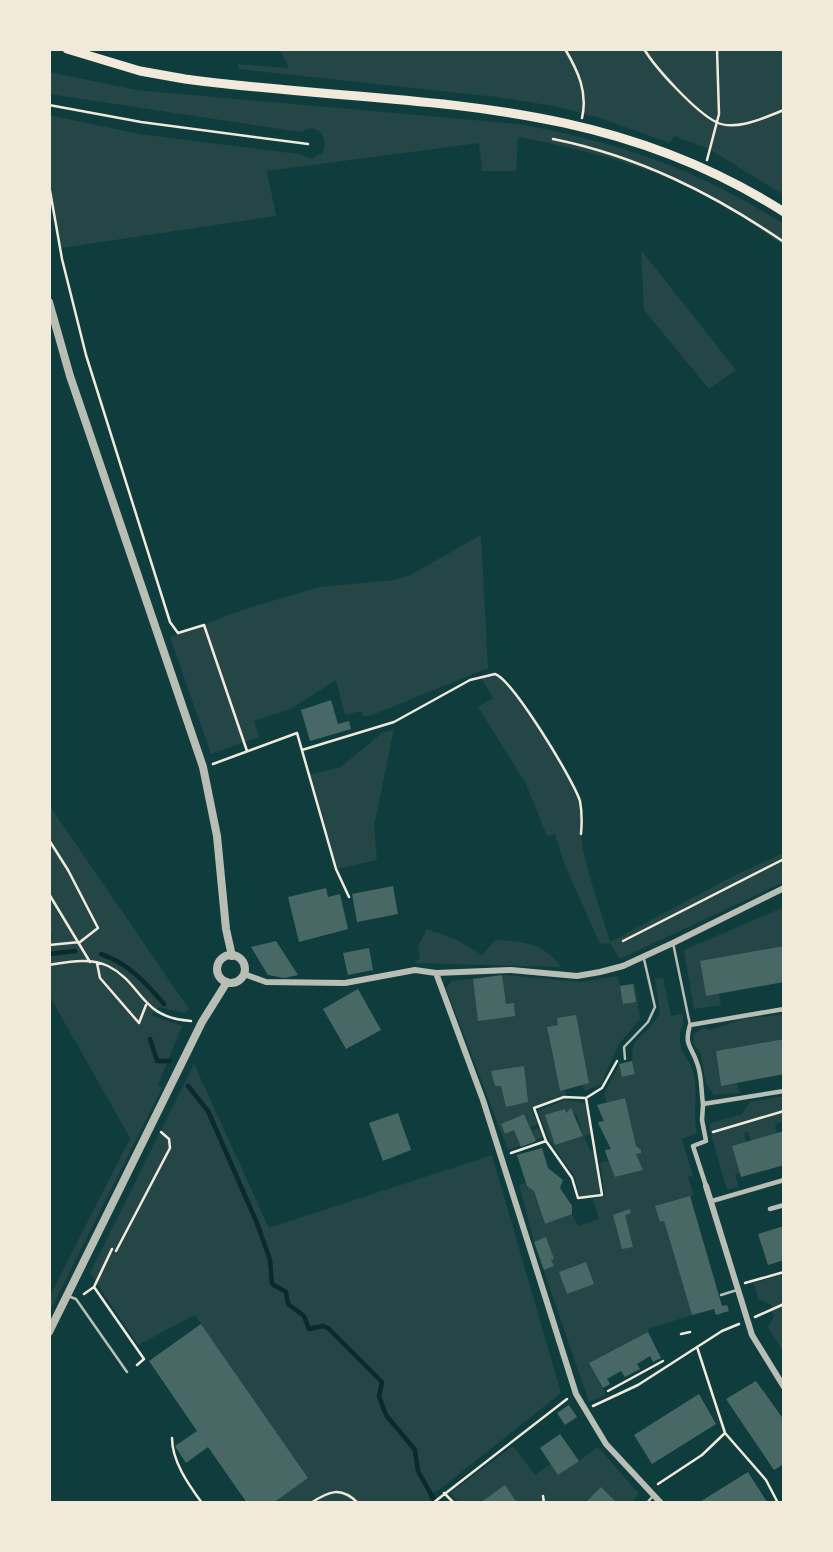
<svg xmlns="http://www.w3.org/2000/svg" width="833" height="1552" viewBox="0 0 833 1552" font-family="Rubik,sans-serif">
<rect width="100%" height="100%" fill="#0f3d3e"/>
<path fill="#244646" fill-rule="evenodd" d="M279,49h505v146l-75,-46 -35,-13 -4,7 -70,-25 -46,-12 -58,-9 -257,-28 -1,-5 51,4z
M49,72l87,18 382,34c104,19 176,44 266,100v22c-25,-17 -50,-36 -77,-50 -58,-30 -124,-47 -189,-59l-2,34h-34l-3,-28 -212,28 9,45 -215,32 -12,-63v-70l90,19 160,20 13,5 11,-7c4,-11 1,-22 -12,-24l-11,4 -251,-38z
M641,250l95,120 -27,19 -65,-79z
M481,535l7,133 -118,48h-7l-2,-5 -16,4 -9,-35 -44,28 -38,13 5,16 -48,17 -41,-117 81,-30 69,-20 73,-7 17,-5z
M495,674c18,6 79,107 85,128 3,10 0,21 1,32 3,33 20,75 29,108l129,-69 45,-20v29l-164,77 -10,-16 -10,1 -36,-81 -9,-29 -8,2 -21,-52 -48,-77 15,-9 -13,-22z
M394,729l-20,97 3,34 -41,9 -28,-94 33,-8 40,-33z
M49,805l140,204 -4,4 -26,-6 -8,8 31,11 -24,59 4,3 -113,225v-15l81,-160 -81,-143v-58l4,-1 -4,-7z
M784,907v39l-84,16 6,34 13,-2 2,11 -27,4 -10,-59z
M427,929l32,12 23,14 13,-15c27,1 50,3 66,27l-147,-4 6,-5 -2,-11z
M506,975l74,7 38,-6 2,10 15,-2 5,35 -21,25 -18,40 -16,7 -3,-6 7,-3 -11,-53 -30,5 12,56 6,-1v5l-35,14 7,16 -8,3 -6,-13 -23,10 4,10 9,-4 19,5 -1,-4 7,-3 4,9 -35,13 -62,-162 6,-7z
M663,978l8,38 12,-2c1,11 -4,17 -3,27 1,14 11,20 13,30 6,21 -1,42 4,62l-15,6 11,37 -5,1 6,18 -39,11 5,16 4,-1 28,94 -44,14v3l-58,31 16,32 -17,7 -55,-160 -15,-57 7,-2 8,8 11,33 27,-10 6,12 21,-7 -6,-20 12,-3 -5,-33 11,-3 4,17 27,-7 -6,-16 5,-4 -5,-4 -11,-48 -18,5 -3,-10 15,-27 3,11 13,-3c-10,-42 9,-31 25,-61l-5,-34z
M784,1014v25l-68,12 5,34 16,-2 3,10 -26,2 -8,-11 -6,-32 -7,-9 1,-9 10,-6 7,2 32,-11z
M194,1064l75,164 223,-73 69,238 -122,97 -11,5 3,8h-158l35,-25 -113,-163 -57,30 -48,-72z
M784,1096v25l-9,3 2,9 -26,8 -3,-9 -4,1 2,9 -14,4 8,27 -5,1 4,13 -12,3 -18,-63 2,-4 31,-9 8,-12z
M564,1100l21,3 6,31 -7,2 6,15 3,-1 7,43 -20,4 -5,-20 -26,-37 -11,-29zM565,1109l1,4 11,2 6,21 -28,9 -9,-30z
M784,1274v79l-16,-26 6,-10 -3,-12 -13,-6 -4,-16z
M513,1446l22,29 16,-11 28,-3 19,-14 41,47 -8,9h-14l-16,-16 -16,16h-125l-10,-10z"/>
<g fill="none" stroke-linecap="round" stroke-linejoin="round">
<path stroke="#0a2a2b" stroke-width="4.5" d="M49,954l26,-3
M101,954c27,9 45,29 63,50
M150,1039l7,22h13
M188,1086l20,25 49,112 13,37 2,24 14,8 2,12 16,12 5,13 14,-3 5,2 54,54 -3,14 7,19 29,35 3,21 18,32"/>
</g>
<path fill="#486865" d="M331,700l7,24 11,-3 2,8 -41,12 -9,-31z
M393,886l5,28 -41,8 -5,-28z
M326,888l2,9 12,-3 8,35 -49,13 -11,-45z
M276,941l22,34 -14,3 -16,-3 -17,-28z
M784,946v36l-78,14 -6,-35z
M369,948l4,22 -25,5 -5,-22z
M502,975l4,29 8,-1 1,13 -37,5 -5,-42z
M633,984l3,18 -13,2 -3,-18z
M358,989l23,41 -35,19 -23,-40z
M576,1015l13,68 -29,8 -13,-64 11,-2 -1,-7z
M784,1039v35l-63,12 -5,-35z
M632,1061l3,13 -13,3 -3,-13z
M524,1066l4,36 -22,5 -5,-21h-6l-4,-15z
M625,1098l11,48 5,4v3l-5,1 7,16 -28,7 -9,-23 -1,-4 6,-1 -12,-24 -1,-3 6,-1 -7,-16z
M571,1108l12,28 -28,9 -10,-30 20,-6 1,4z
M398,1113l13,37 -28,11 -14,-38z
M524,1114l12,27 -15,6 -7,-17 -9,4 -4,-10z
M784,1131v34l-43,12 -9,-31z
M542,1148l6,20 15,12 -3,8 12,18v8l-27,10 -11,-33 -7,-5 -10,-31z
M690,1196l32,110 5,-1 2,6 -13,4 -2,-6 -22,6 -28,-94 -4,1 -5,-16z
M630,1209l1,4 -6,2 8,32 -11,2 -9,-34z
M784,1226v34l-16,5 -10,-31z
M546,1237l8,22 -3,1 3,6 -10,4 -10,-28z
M586,1262l8,22 -27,10 -8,-22z
M201,1324l107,154 -35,25h-26l-39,-56 -22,16 -11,-17 22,-15 -48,-70z
M648,1332l13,26 -8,4 -3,-6 -13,8 3,5 -15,8 -4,-6 -14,8 3,5 -7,4 -14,-25z
M756,1381l28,39v44l-10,6 -48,-71z
M699,1394l17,30 -64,40 -18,-29z
M569,1405l8,12 -12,8 -8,-12z
M560,1434l19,27 -21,14 -18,-27z
M748,1472l19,30 -69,1z
M505,1485l12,18h-37z
M601,1487l16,16h-32z"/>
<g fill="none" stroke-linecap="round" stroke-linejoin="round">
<path stroke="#f1e9da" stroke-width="2.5" d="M565,49c13,22 23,43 17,69
M644,49c12,20 52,63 72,73 19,10 50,-5 68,-12
M49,105l92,17 167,22
M553,139c85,17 159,54 231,103
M707,160l12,-46 -2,-65
M49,185l13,74 24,96 84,267 8,11 26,-8 43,126
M302,750l92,-28 76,-42 25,-6c18,6 79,107 85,127 2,11 2,22 1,33
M213,764l84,-31 39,136 13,28
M49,840l19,30 30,58 -18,14 -31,3
M49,894l41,68
M623,941l161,-82
M97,963l3,15 39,45 7,-18
M49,965c19,-3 41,-8 59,1 35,17 31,52 83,55
M713,1132l71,-21
M546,1141l26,37 6,20 24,-3 -16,-97
M511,1153l35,-12 -12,-33 30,-11 22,1 16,-10 15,-27
M116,1251l54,-103 -1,-9 -8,-7
M745,1283l39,-11
M94,1287l50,72 -7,6
M84,1294l10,-7 18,-38
M755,1317l29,-13
M681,1334l9,-2
M697,1347l28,86 41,47 12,23
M608,1391l55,-30
M593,1406l45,-21 84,-54 17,-7
M172,1438c0,23 16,46 30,65
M658,1484l44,-29 23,-22
M444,1493l10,10
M543,1496l1,7
M311,1503c18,-12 30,-17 47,0
M433,1503l134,-104"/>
<path stroke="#b8beb3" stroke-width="2.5" d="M673,943l17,82
M625,1059l-1,-12 24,-25 7,-15 -11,-48
M721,1295l16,-5
M68,1296l8,3 51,73
M647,1503l5,-6"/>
<path stroke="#b8beb3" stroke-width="4.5" d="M784,1009l-94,16c-6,21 1,20 7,38 5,12 4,28 6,41l81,-13
M703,1105l-1,15 4,21 -13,5 13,40
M712,1201l72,-21
M770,1209l14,-4"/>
<path stroke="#b8beb3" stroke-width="6" d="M436,973l47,127 93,294 30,50 55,59
M244,974l22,8 79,1 70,-13 21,3 75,-3 66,6 23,-4 23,-6 50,-23 111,-55
M706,1186l46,149 32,52"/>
<path stroke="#b8beb3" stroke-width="8" d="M49,302l21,74 133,391 14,69 9,93 6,27
M217 969a14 14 0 1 1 28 0a14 14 0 1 1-28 0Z
M49,1332l153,-310 25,-40"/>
<path stroke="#f1e9da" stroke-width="9" d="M67,49l73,22 45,8c215,29 406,10 599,133"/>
</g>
<rect width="833" height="1552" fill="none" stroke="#f1e9da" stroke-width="102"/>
</svg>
